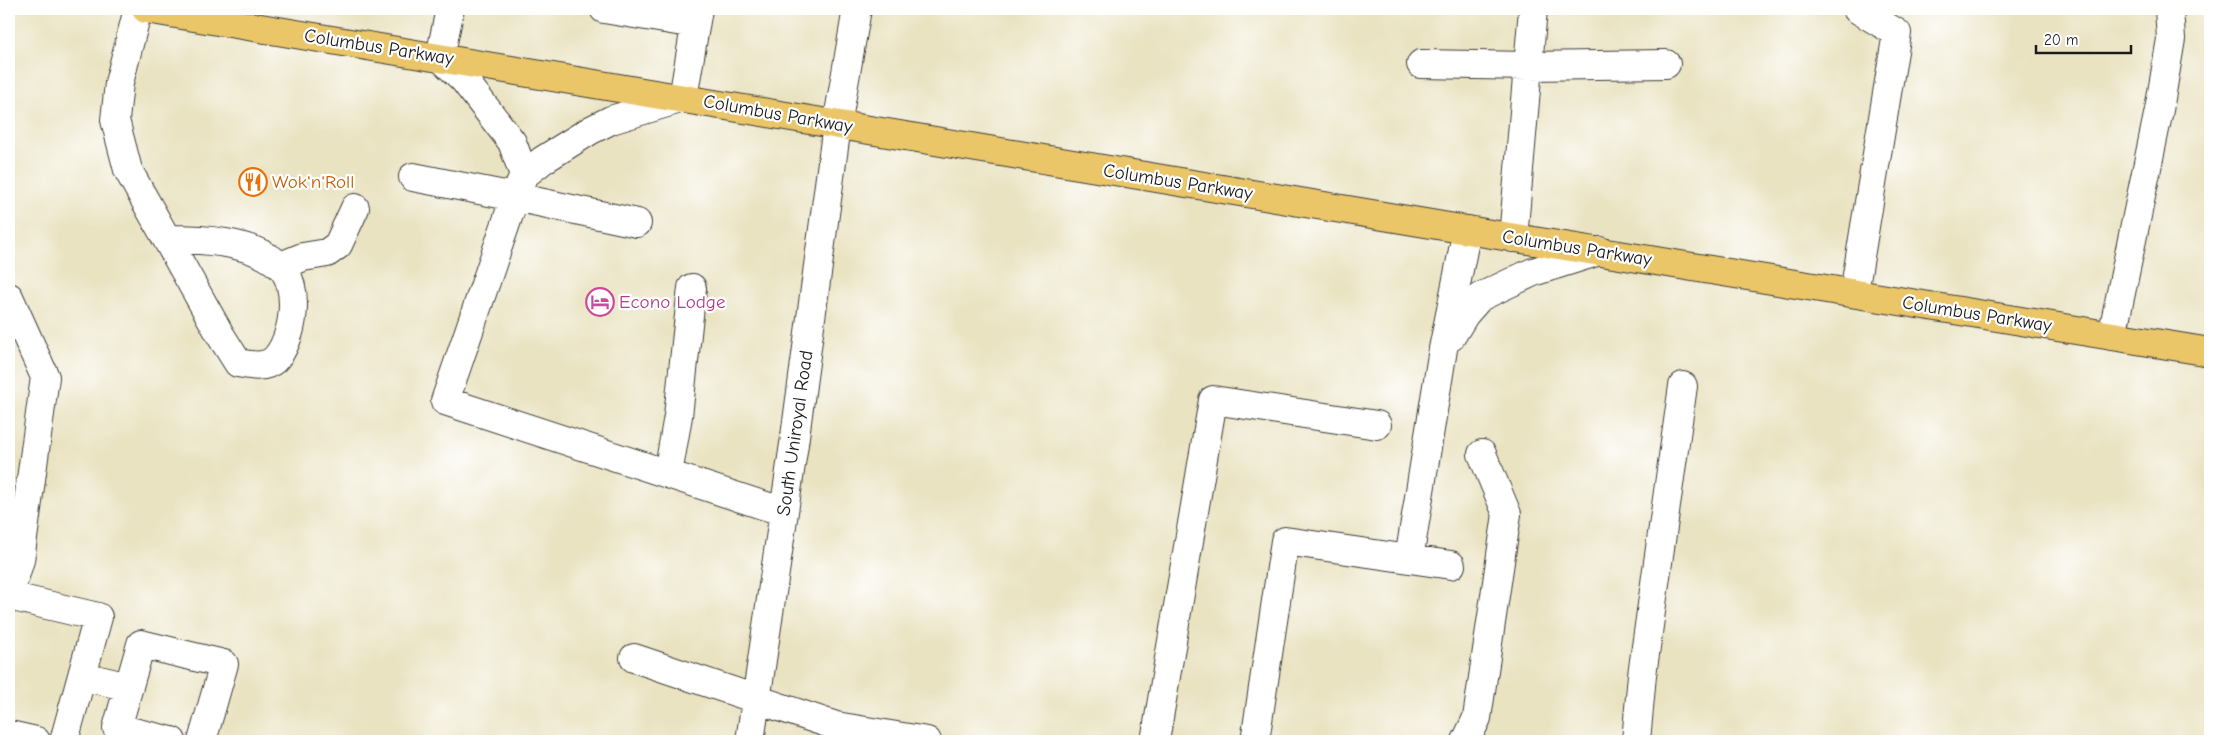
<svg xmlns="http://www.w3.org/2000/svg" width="2219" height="750" viewBox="0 0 2219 750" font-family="'Comic Neue',sans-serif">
<rect width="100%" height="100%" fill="#fff"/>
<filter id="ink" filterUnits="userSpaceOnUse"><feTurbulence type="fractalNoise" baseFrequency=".02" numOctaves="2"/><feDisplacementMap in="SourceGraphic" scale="10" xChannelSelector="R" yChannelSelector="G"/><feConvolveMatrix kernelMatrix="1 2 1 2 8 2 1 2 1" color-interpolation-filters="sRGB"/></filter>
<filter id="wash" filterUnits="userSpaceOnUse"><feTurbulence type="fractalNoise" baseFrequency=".0096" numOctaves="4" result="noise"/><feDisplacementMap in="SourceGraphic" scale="20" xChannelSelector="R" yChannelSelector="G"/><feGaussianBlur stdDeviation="1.12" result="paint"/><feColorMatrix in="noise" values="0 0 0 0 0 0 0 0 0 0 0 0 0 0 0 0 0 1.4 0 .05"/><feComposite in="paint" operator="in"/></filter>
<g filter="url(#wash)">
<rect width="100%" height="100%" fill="#eae3c2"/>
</g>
<g filter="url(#ink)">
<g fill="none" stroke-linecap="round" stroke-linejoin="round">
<defs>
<path id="minor" d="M138,9l-19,74 -4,37 13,50 93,166 17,27c11,2 26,6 36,-3 20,-19 28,-76 5,-95 -28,-24 -76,-26 -112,-26
M450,9l-10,48 24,23 48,62 12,33
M604,9l91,15
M1421,64l108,2 137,-2
M413,177l102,20 9,-22 19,-15 48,-30 20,-10 72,-22 15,-89
M637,223l-122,-26 -70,204 339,111
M1513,238l20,-229
M281,266l22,-9 24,-4 11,-8 17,-37
M1854,293l43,-260 -40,-24
M9,297l36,80 -25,183 -11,35
M2112,336l47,-226 12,-71 -2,-30
M1451,337l14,-23 15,-17 53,-25 67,-21
M668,474l10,-58 14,-128
M1409,559l34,-210 24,-119
M9,596l89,21 -34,124
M634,658l202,68 91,15
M82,676l47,11
M9,735l27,6
M172,741l-55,-13 24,-84 83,20 -22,77
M750,741l44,-297 43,-319 20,-116
M1155,741l58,-341 164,25
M1255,741l30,-200 166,24
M1466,741l11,-23 30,-204 -25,-60
M1636,741l6,-66 41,-289"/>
<path id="highway" d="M146,9l1321,221 743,122"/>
</defs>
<use href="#minor" stroke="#3b3a35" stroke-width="30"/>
<use href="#highway" stroke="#3b3a35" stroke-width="30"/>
<use href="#minor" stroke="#fff" stroke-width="28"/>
<use href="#highway" stroke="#ebc669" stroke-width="28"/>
</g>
</g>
<defs>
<symbol id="restaurant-ring" viewBox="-11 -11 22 22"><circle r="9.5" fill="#fff" stroke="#e8710a" stroke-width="1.5"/><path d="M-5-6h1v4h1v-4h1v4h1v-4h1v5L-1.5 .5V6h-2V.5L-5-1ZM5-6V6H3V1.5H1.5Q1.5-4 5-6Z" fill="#e8710a"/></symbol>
<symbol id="hotel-ring" viewBox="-11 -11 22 22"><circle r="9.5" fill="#fff" stroke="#d1479c" stroke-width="1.5"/><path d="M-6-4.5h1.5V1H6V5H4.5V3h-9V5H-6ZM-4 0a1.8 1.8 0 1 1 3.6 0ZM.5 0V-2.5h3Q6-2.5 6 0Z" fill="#d1479c"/></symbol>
</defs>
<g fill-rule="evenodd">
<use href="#restaurant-ring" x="237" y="166" width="32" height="32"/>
<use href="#hotel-ring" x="584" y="286" width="32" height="32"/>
</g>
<g text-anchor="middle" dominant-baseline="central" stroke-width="4.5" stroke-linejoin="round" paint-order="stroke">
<g font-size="19" fill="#1c1c1c" stroke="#fff">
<text transform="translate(379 47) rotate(9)">Columbus Parkway</text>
<text transform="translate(778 114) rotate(10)">Columbus Parkway</text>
<text transform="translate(1178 182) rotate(9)">Columbus Parkway</text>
<text transform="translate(1577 248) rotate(9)">Columbus Parkway</text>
<text transform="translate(1977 314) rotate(9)">Columbus Parkway</text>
<text transform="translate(795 433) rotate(-82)">South Uniroyal Road</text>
</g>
<g font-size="19" fill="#c56008" stroke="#fff" text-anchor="start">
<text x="272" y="182">Wok'n'Roll</text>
</g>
<g font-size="19" fill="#b23c85" stroke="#fff" text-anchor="start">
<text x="619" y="302">Econo Lodge</text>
</g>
</g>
<rect width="2219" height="750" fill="none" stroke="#fff" stroke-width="30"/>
<path d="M2036 45v8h95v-8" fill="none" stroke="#1c1c1c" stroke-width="2.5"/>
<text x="2044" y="45" font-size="15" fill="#1c1c1c" stroke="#ffffff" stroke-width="4" paint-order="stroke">20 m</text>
</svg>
